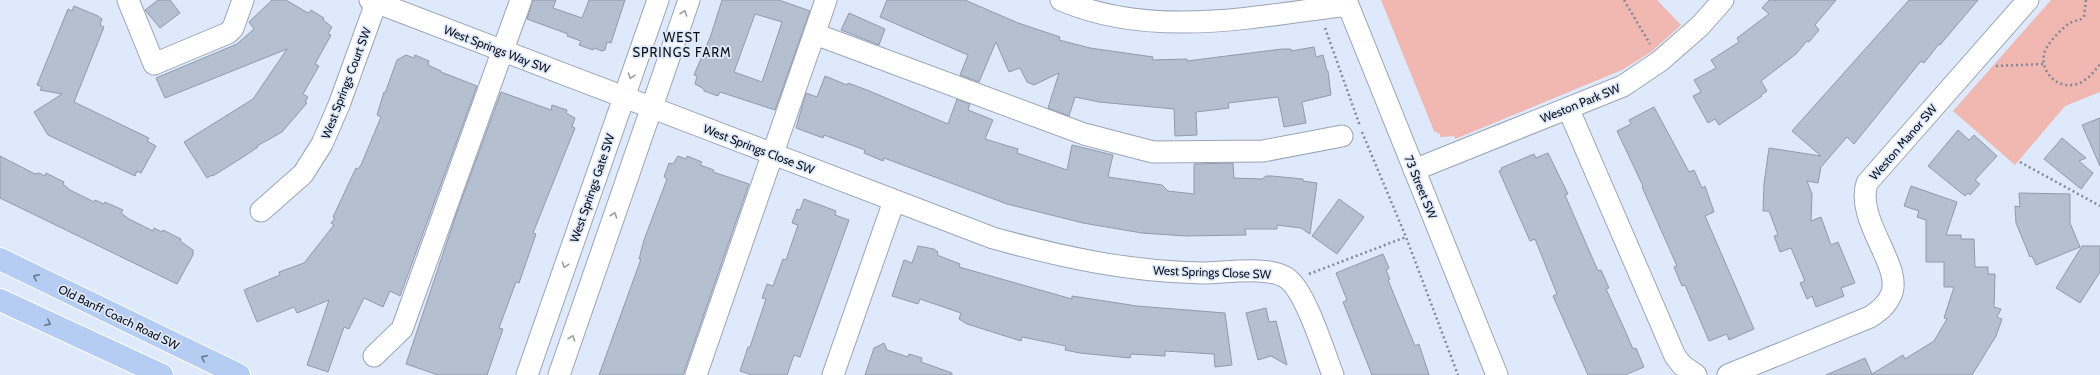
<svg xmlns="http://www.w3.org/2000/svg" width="2100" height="375" viewBox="0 0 2100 375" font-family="Cabin,sans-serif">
<rect width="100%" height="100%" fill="#dee9fb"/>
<path fill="#f1b7b1" d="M1381,0h276l24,25 -30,27 -29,18 -167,69 -1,-3 -14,1v-3l-6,-3z
M2051,0h49v92l-35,14 -50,59 -62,-54z"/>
<path fill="#b4bfd0" stroke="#909aab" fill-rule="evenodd" d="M158,0h12l10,13 -20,15 -15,-18z
M272,0h14l22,13 3,-3 13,8 -1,2 9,7 -4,7 3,1 -16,29 4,2 -16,28 5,3 -3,5 2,1 -25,29 -25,14 1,1 -15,10 -30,19 -1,-1 -5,3 -23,-36 69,-43 34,-50 -122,49 -9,-20 81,-34 17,-15 -5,-7z
M533,0h23l-3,8 29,10 7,-18h36l-14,43 -4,-1 -2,8 -3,1 -8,-3 -1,2 -14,-5 2,-4 -14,-5 1,-2 -41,-15z
M722,0h57l31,11 -35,99 -55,-18 -2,4 -14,-5v-2l-9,-5 2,-8 -3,-1 17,-40zM755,14l27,8 -20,60 -28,-10z
M887,0h78l53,23 42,14 -1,3 31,8 63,9 -1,3 35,-1v2l95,-12h9v2l23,-4 2,10 7,-2 4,16h1l3,24 -29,7 4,21 -22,4 -6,-30 -50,6 1,5 -33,4 1,23 -22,1 -1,-27 -75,-7 -24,-5 -6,19 -21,-8 11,-35 -25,12 -7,-3 -7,-14 -11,4 -13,-30 -17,40 -19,-7 8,-20 -88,-38z
M1769,0h67l-21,25 4,5 -10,12 -2,-1 -11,13 -35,27 6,10 -6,4 1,1 -43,29 -4,-6 -7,4 -15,-27 8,-4 -7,-12 22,-12 -5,-8 28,-18 -2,-4 32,-24 -7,-6z
M1909,0h69l-38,45 -1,-1 -15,19 -3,-2 -67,83 -7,-7 -26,30 -3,16 -11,-2 5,13 -1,27 10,-4 10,28 7,-3 17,41 -14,5 3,8 -28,11 -4,-11 -5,3 -7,-16 5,-2 -14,-33 -11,4 -6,-16 4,-1 -9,-24h-6l1,-27 5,-36 52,8 -29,-25z
M74,6l24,10 4,3 -2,6 4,2 -30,75 75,36 -2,3 9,5 -15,27 -4,-2 -2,5 -87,-41 -14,-23 28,-18 -22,-4 2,-3 -5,-2 31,-76 4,2z
M849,13l36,16 -6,16 -38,-15z
M406,55l8,3 1,-3 14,6 -1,4 13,6v1l36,14 -77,210 -10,-5 -7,16 -19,-9 -15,31 -5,-2 -16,45 -21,-7 22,-65 -32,13 -3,-6 -37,15 -13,-32 36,-15 -1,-3 25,-9 30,-38 -3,-2 4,-5 -2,-1 23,-49 2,1 3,-4 20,-48 -4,-2 7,-23 1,1 12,-33z
M825,76l22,9 1,-2 19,7 81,34 9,-25 13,5 -2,6 25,10 -8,19 33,10 -1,4 50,17 5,-25 41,10 -5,22 54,8 6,6 26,3v-30l39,-1 1,15 28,1 4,-3h6l31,3v2l14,2 -7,51 -9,-6 -24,-3v4h-32l1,6 -60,1 -44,-3 -59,-10 -76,-19 -123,-46 -1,3 -19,-8 1,-3 -41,-15 -1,3 -27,-10 10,-35 11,4z
M501,92l50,18 1,-5 15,5 -1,3 9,5 -3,9 3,1 -42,105 3,1 -17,49 -3,-1 -17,46 4,1 -16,46h-49l-32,-11 51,-152z
M1654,107l35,65 5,-2 8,18 3,-2 9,26 -9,4 49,113 -25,11 -2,-6 -18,7 -24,-56 -3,1 -8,-19 3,-1 -35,-79 1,-1 -26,-55 14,-7 -2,-4z
M2100,118v48l-18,-41z
M1958,130l11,10 5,-5 23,21 -22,24 5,4 -10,11 -2,-2 -3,3 -37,-30z
M2062,138l24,20 -7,3 14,12 -12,16 -37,-30z
M1548,153l20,41 -3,1 33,76 3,-1 8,18 -3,1 17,37 10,23 3,-1 8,19 -19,8h-37l-35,-79 4,-2 -22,-55 -5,2 -31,-70 3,-1 -1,-2 33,-14 2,4z
M0,156l35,18 4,-1 6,3 1,-3 18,9 -1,2 7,6 24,12 1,-2 9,4 1,-2 18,8 -2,3 8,6 24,12 1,-3 8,4 1,-2 18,9 -1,2 13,9v5l-16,29 -177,-86z
M678,156l8,3 1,-3 15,6 -2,3 14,5 -1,2 36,12 -66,191h-84l42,-116h-2l5,-19 23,-61 -3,-2 5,-14 4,1z
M1911,186l46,16 -11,33h15v4h13l1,28h13v7h7l-1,33 7,2 -4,8 5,2 -6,17 -24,39h-146l39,-17 7,16 31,-19 2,4 29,-18 13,-22 -3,-1 10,-31h-10v-25h-18v-42l-9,-3 2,-6 -15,-5z
M2019,193l51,1v29l10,24 -44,18 -4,-9 -2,1 -14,-34 -1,-17 5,1z
M804,199l32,12 -1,4 14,5 -49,137 -6,-2 -7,20h-35l-12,-4 8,-24h2l16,-48 -4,-1 5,-14 6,2 10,-27 3,1 12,-35 -6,-2 5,-14 3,1z
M1339,199l25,18 -27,37 -25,-18z
M918,246l16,3 4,3 -1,3 23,9 -1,3 113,32v-3l65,10 88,7 7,52 -17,2 -1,-13 -49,-3v5l-34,-2 -1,4 -50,-5 -15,-3 1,-4 -44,-9 -1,4 -54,-17 -8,-5 2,-6 -41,-14 -2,5 -26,-8 12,-36 8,3z
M2082,246h18v26l-20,31 -24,-15z
M1383,254l6,14 -3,2 4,9 -2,1 27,66 4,-2 10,31h-57l-29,-73 4,-2 -11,-27z
M1266,308l3,14 7,-1 11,44 -16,-9 -13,4 -12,-47z
M884,343l3,7 21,7 1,-3 13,4 -1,4 31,11v2h-87l9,-27z"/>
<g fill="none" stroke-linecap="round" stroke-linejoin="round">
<defs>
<path id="minor" d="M128,0l26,64 74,-31 5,-5 10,-28
M370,0l623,238c68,19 137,34 209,35 23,0 68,-8 86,6 18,14 36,73 45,96
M1061,0c91,39 192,17 286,5
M1346,0l151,375
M815,34l269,100 69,18 110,-1 79,-15
M1568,108l107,248 7,9 14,10
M1414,170l209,-84 37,-25 40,-35 23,-26
M261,211l42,-37 19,-30 17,-39 37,-102
M374,356l28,-27 119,-329
M527,375l131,-375
M559,375l130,-375
M696,375l130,-375
M833,375l61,-174
M1728,375l142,-58c9,-6 16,-11 21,-22 13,-28 -36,-74 -24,-112l161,-183"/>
<path id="major" d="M0,259l239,116
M0,300l162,75"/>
</defs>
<use href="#minor" stroke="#9aa5b5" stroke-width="23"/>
<use href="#major" stroke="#fff" stroke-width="24"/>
<path stroke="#818996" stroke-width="2.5" stroke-dasharray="2 3" stroke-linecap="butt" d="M1624,0l26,44
M2086,0l-2,17c-4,4 -9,3 -14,6 -8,5 -18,16 -23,24 -12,20 9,44 30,37 10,-3 17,-12 23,-20
M1325,28l35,98
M1996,66l48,-2
M1362,132l44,105 52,138
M2020,162l80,44
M1309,274l97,-37"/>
<use href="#minor" stroke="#fff" stroke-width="21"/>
<use href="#major" stroke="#b5cdf3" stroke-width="22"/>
</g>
<defs><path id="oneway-chevron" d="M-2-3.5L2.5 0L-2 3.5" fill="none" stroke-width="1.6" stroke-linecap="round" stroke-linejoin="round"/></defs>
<g stroke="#9e9fa1">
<use href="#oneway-chevron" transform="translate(684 13) rotate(-71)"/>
<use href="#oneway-chevron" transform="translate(631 76) rotate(109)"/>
<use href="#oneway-chevron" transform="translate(614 215) rotate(-71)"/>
<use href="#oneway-chevron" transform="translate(565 265) rotate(109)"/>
<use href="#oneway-chevron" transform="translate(572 338) rotate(-71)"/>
</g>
<g stroke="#69788f">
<use href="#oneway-chevron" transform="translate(36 277) rotate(-154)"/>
<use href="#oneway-chevron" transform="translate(48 323) rotate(26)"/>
<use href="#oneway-chevron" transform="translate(204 358) rotate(-154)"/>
</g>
<g text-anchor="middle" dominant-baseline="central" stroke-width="3.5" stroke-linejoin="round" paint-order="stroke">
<g font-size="12" fill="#0c0f15" stroke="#dee9fb">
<text transform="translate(497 49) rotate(21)">West Springs Way SW</text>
<text transform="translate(346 83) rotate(-69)">West Springs Court SW</text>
<text transform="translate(1580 103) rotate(-22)">Weston Park SW</text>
<text transform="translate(1903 142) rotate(-49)">Weston Manor SW</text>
<text transform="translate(759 149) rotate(21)">West Springs Close SW</text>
<text transform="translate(1421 187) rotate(68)">73 Street SW</text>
<text transform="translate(592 188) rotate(-71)">West Springs Gate SW</text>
<text transform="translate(1212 272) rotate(2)">West Springs Close SW</text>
<text transform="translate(119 317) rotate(26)">Old Banff Coach Road SW</text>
</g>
<g font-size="13" letter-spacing="1" fill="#0c0f15" stroke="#dee9fb">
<text x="682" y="37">WEST<tspan x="682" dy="15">SPRINGS FARM</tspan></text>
</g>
</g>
</svg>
